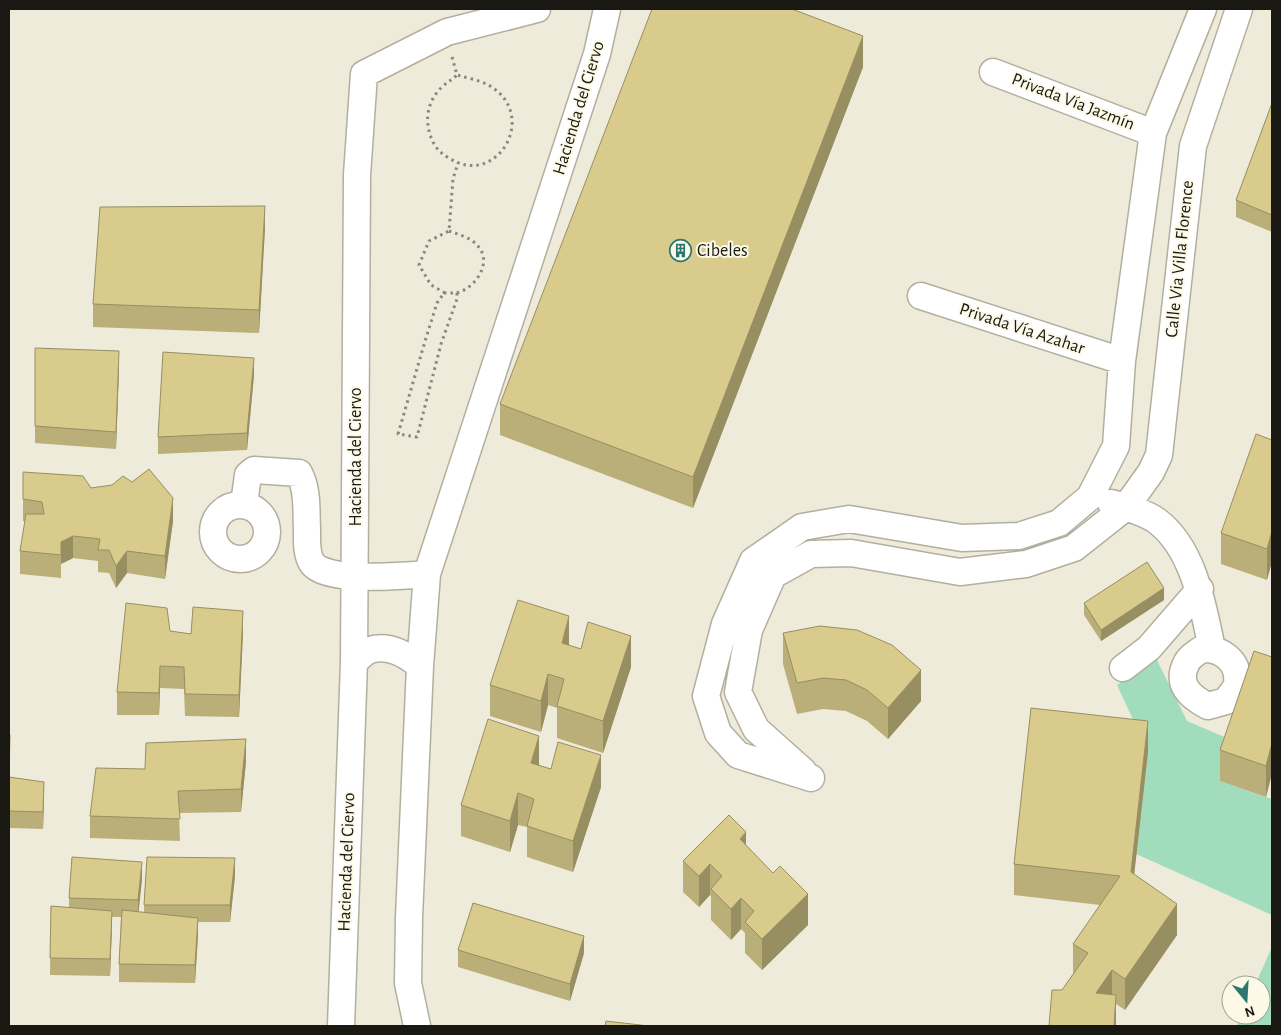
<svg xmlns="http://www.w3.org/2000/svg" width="1281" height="1035" viewBox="0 0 1281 1035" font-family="'Alegreya Sans',sans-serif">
<rect width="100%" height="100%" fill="#efebda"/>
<path fill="#a1ddbc" d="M1155,656l32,65 47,20 -14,40 52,18v116l-136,-61 12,-102 -31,-67z
M1272,947v79h-35l5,-11h19v-30h-6z"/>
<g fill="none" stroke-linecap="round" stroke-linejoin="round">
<defs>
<path id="minor" d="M993,72l160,61
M921,296l201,65
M1111,503c14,4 34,9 46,18 37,28 46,85 55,128
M244,504l4,-29 6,-5 45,3c9,17 7,36 8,56 0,10 -1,25 5,34 13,20 92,13 115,11
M213 532a27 27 0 1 1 54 0a27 27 0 1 1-54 0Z
M1202,649c20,-1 38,13 35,35 -1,5 -8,12 -11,17l-18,5c-18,-9 -33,-22 -21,-44 2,-5 11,-10 15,-13z
M354,662c4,-3 10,-10 16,-12 19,-6 37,5 50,16
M1123,668l26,-20 51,-59
M803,771l-47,-42 -18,-37 11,-62 24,-55 38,-21 40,-1 109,19 66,-8 48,-16 52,-41 25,-35 8,-17 34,-309 46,-137
M811,778l-73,-23 -20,-22 -12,-37 19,-72 28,-63 49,-34 47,-8 113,19 57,-2 40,-13 31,-26 26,-51 6,-85 31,-228 50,-124
M341,1026l13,-364 3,-487 7,-101 83,-42 90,-23
M417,1026l-9,-43 1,-65 11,-252 7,-92 170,-520 10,-45"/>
</defs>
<use href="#minor" stroke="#b3af9f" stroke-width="29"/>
<path stroke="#89867b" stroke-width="3" stroke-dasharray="2.5 4" stroke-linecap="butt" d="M452,57l5,18c-5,5 -10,7 -15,12 -16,15 -18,36 -9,55 4,8 9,12 16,16 47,31 91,-42 41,-72 -10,-6 -23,-8 -33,-11
M449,231c9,3 22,7 28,14 17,17 -2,44 -21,48
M444,293h13v6l-16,45 -24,93 -19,-3 28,-96 11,-35z
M445,293l-14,-8 -12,-20 10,-24 20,-10 4,-52 5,-16"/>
<use href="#minor" stroke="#fff" stroke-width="26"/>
</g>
<path fill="#baaf78" d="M863,67l-170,441 -193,-73v-31z
M1272,103v129l-36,-15v-17z
M265,228l-6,105 -166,-6v-23z
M35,348l84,20 -3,81 -81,-6z
M254,375l-7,75 -89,4v-17z
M1272,440l-5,140 -46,-16v-31z
M23,472l68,16 82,33 -8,58 -38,-6 -11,15 -7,-15 -11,-1v-11l-25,-3 -12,6v14l-41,-4v-23l5,-29 -2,-1z
M1164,600l-63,41 -17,-26v-12z
M170,631l21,3 52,-1 -4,84 -54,-1 -1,-27 -24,-1 -1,27h-42v-23z
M783,633l138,68 -33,38 -21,-18 -21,-10 -23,-2 -26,5 -14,-50z
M569,645l62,22 -28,86 -46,-15v-30l-9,-3 -7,27 -51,-16v-31z
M1272,657l-6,140 -46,-16v-31z
M9,734l1,18 -1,25 35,22 -1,30 -34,-1z
M1148,752l-14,122 43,61 -52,75 -9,-6v22h-67l13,-36 11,-16v-30l27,-39 -86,-10v-31z
M246,761l-5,51 -62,1 1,28 -90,-3v-22l55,-47z
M539,765l62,22 -28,85 -46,-15v-30l-9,-2 -8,27 -49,-16v-31z
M746,845l62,80 -46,45 -17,-17v-20l-4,-4 -10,11 -20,-20v-24l-1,-1 -11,12 -16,-15v-31z
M235,876l-5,46h-32v13l-3,48 -76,-1v-18l2,-47h-9l-2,59 -60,-1 1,-69 18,2v-10l73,-19 -4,33h6v-7z
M458,950l126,3 -14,48 -112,-34z"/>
<path fill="#978e62" d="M863,36v31l-170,441v-31z
M265,206v22l-6,105v-23z
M119,351v17l-3,81v-17z
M254,358v17l-7,75v-17z
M173,498v23l-8,58v-23z
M1272,531v31l-5,18v-31z
M73,536v22l-12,6v-22z
M127,551v22l-11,15v-22z
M1164,588v12l-63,41v-11z
M243,611v22l-4,84v-22z
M569,616v31l-7,-4z
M631,636v31l-28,86v-32z
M160,666v22l-1,27v-22z
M921,670v31l-33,38v-31z
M548,674v31l-7,27v-31z
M1148,721v31l-17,151v-31z
M539,736v31l-8,-4z
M246,739v22l-5,51v-23z
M1272,743v31l-6,23v-31z
M601,755v32l-28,85v-31z
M44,782v17l-1,30v-17z
M518,793v32l-8,27v-31z
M746,832v31l-6,-24z
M235,858v18l-5,46v-17z
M142,862v17l-4,39v-18z
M710,864v31l-11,12v-31z
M808,894v31l-46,45v-31z
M741,898v31l-10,11v-31z
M1177,904v31l-52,75v-31z
M112,911v17l-2,48v-17z
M198,918v17l-3,48v-18z
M584,936v17l-14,48v-17z
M1112,970v31l-16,-8z
M1116,995v31h-2z"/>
<path fill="#d8cb8c" stroke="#978e62" d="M652,9h140l71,27 -170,441 -193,-73z
M1272,103v112l-36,-15z
M265,206l-6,104 -166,-6 7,-97z
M35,348l84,3 -3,81 -81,-6z
M163,352l91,6 -7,75 -89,4z
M1256,434l16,6v91l-5,18 -46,-16z
M149,469l24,29 -8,58 -38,-5 -11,15 -7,-16h-11l2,-11 -27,-3 -12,6v13l-41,-4 6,-37h18l-2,-12 -19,-3v-27l60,4 8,12 21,-3 11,-9 9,6z
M1147,562l17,26 -63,42 -17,-27z
M518,600l51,16 -7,27 19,6 7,-27 43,14 -28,85 -46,-15 7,-27 -16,-5 -7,27 -51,-16z
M126,603l41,5 3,23 21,3 2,-27 50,4 -4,84 -54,-1 -1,-27 -24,-1 -1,27 -42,-1z
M820,626l37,4 35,15 29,25 -33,38 -21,-18 -21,-10 -23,-2 -26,5 -14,-50z
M1254,651l18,6v86l-6,23 -46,-16z
M1031,708l117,13 -17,151 46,32 -52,75 -13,-9 -16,23 20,2 -2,31h-65l3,-36h10l26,-37 -15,-9 47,-68 -106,-12z
M488,719l51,17 -8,27 20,6 7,-27 43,13 -28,86 -46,-15 7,-27 -16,-6 -8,28 -49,-16z
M9,734l1,1 -1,42 35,5 -1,30 -34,-1z
M246,739l-5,50 -63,2 2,28 -90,-3 6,-48 49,1 1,-26z
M729,815l17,17 -6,7 33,34 7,-7 28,28 -46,45 -17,-17 9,-11 -13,-13 -10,11 -20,-20 11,-13 -12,-12 -11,12 -16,-15z
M72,857l70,5 -4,38 -69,-2z
M147,857l88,1 -5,47h-86z
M473,903l111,33 -14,48 -112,-34z
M51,906l61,5 -2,48 -60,-1z
M122,910l76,8 -3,47 -76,-1z
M606,1021l43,5h-44z"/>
<defs>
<symbol id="building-ring" viewBox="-11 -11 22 22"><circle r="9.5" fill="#fcf9e7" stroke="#2e7670" stroke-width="1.5"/><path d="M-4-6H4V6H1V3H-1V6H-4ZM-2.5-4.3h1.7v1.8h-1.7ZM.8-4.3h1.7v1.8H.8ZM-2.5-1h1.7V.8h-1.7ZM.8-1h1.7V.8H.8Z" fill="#2e7670"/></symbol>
</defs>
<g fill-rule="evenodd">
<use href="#building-ring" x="668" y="238" width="25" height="25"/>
</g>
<g text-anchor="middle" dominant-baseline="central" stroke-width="4" stroke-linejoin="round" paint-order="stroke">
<g font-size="18" fill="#191812" stroke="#fcf9e7">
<text transform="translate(1073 102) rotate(21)">Privada Vía Jazmín</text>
<text transform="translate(579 108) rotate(-73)">Hacienda del Ciervo</text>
<text transform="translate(1180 259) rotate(-84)">Calle Via Villa Florence</text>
<text transform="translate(1022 329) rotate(18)">Privada Vía Azahar</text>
<text transform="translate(356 457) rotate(-90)">Hacienda del Ciervo</text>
<text transform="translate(347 862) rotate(-88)">Hacienda del Ciervo</text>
</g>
<g font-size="18" fill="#191812" stroke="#fcf9e7" text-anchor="start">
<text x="697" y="251">Cibeles</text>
</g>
</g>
<rect width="1281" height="1035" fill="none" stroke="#191812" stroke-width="20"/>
<g transform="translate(1246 1000) rotate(162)"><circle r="24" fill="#fcf9e7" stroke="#a19f92"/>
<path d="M0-4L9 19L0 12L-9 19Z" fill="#2e7670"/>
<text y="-8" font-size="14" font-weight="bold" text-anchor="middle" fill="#191812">N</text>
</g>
</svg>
